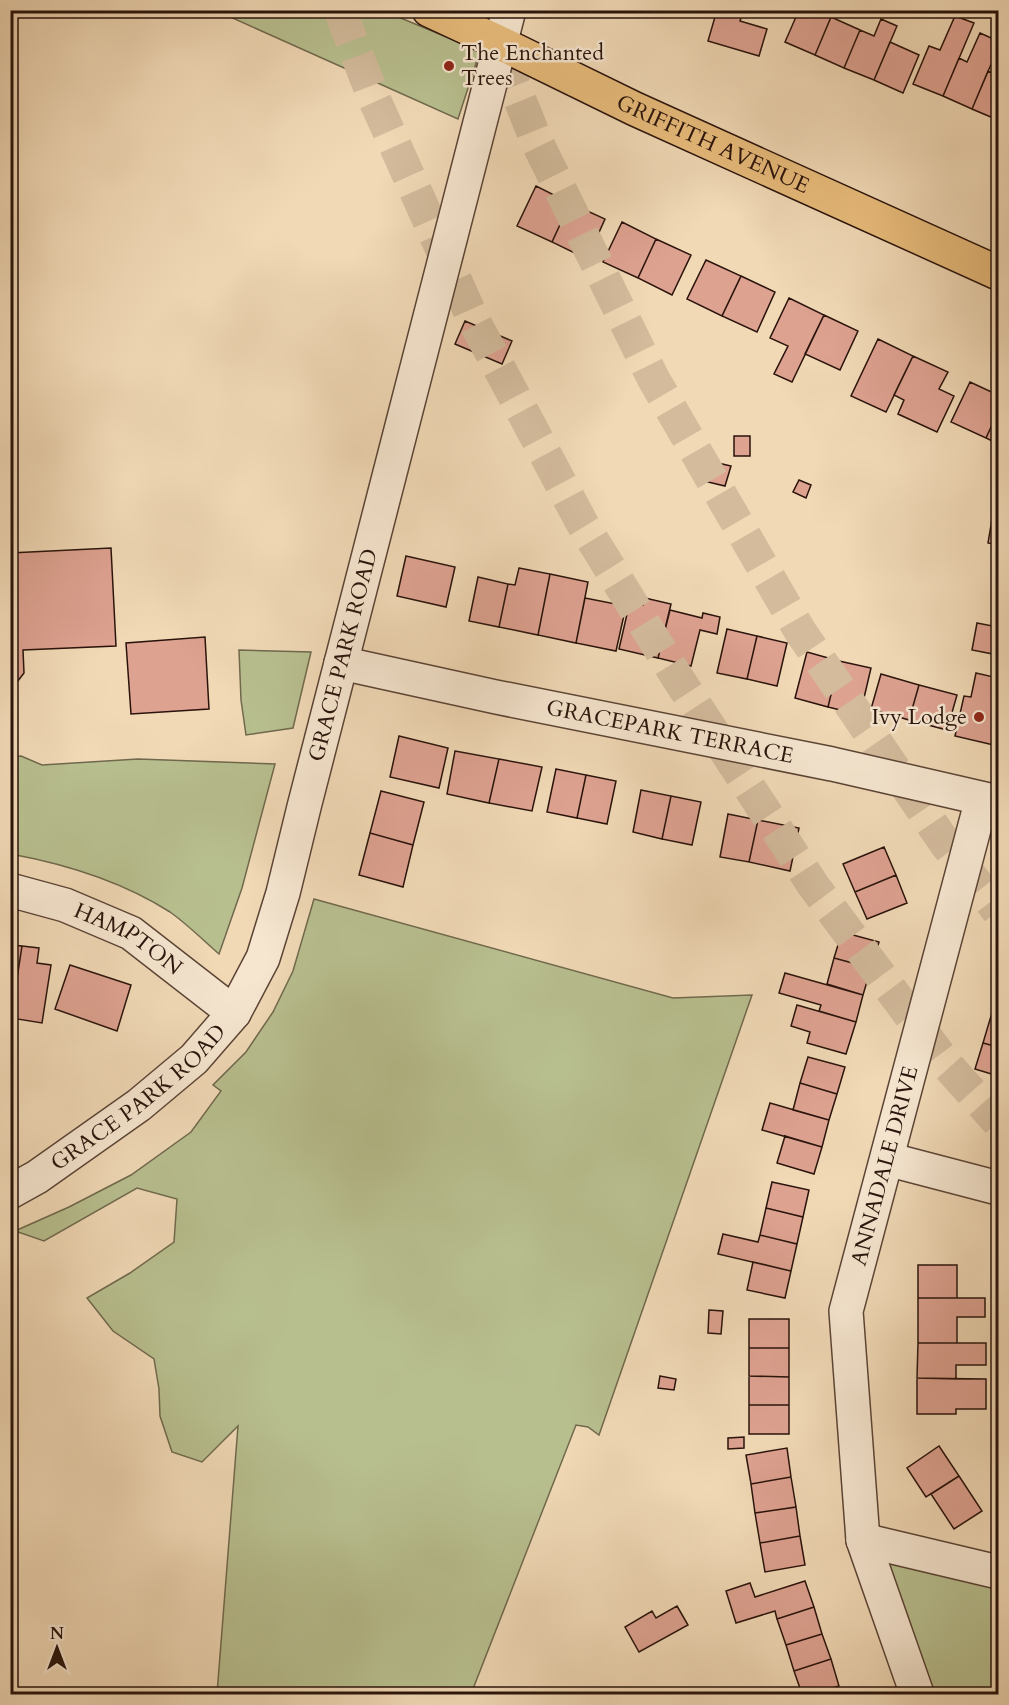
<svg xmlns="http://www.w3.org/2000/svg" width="1009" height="1705" viewBox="0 0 1009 1705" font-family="Cardo,serif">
<rect width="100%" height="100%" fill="#f1d9b6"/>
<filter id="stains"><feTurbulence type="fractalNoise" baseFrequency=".00333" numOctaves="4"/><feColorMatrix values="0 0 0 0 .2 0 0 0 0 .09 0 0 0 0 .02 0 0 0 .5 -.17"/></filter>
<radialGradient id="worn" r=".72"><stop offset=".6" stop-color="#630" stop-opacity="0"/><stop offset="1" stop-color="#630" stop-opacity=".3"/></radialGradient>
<path fill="#b8bf8f" stroke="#70694d" stroke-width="1.5" d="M217,11h167l96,40 -22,68z
M239,650l72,2 -18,76 -47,7 -5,-35z
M21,756l21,9 96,-6 137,5 -33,124 -23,66c-16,-14 -32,-30 -49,-42 -47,-30 -105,-48 -159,-58v-97z
M314,899l359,99 79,-3 -153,440 -11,-8 -12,-2 -105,269h-254l21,-268 -36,36 -30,-10 -12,-36 -1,-27 -5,-30 -41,-28 -26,-33 43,-25 44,-31 3,-43 -40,-11 -93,53 -29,-10 54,-24 62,-32 60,-43 30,-41 -8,-6 33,-33 27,-40 20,-41z
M885,1559l113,27v108h-63l-13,-29z"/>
<path fill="#dea291" stroke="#29130b" stroke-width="1.5" d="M717,10h27l-4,11 27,8 -8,27 -51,-15z
M799,10h35l-19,45 -30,-13z
M955,16l19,7 -31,73 -30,-12 16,-38 11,4z
M831,17l29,13 -16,38 -29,-13z
M881,19l16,7 -23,54 -30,-12 16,-38 14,6z
M980,33l18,8v7l-26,61 -29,-13 16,-38 8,4z
M890,42l29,13 -16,38 -29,-13z
M988,71l10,4v45l-26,-11z
M536,186l34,17 -18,39 -35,-16z
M570,203l35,16 -18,40 -35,-17z
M622,222l34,17 -18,39 -35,-16z
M656,239l35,16 -19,40 -34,-17z
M706,260l35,16 -19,40 -35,-17z
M741,276l34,16 -18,40 -35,-16z
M789,298l35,17 -32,67 -18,-8 14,-28 -18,-8z
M824,315l34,16 -18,39 -35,-16z
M465,321l47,20 -10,23 -47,-20z
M878,339l35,17 -27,56 -35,-16z
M913,356l35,16 -9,17 15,7 -17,36 -39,-18 6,-14 -10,-5z
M970,382l28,13v17l-12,26 -35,-16z
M998,412v32l-12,-6z
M734,436h16v20h-16z
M714,462l17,4 -6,20 -17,-4z
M799,480l12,5 -5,13 -13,-6z
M992,519l6,1v25l-10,-2z
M111,548l5,98 -93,4 1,23 -10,13 -4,1v-134z
M406,556l49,11 -9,40 -49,-11z
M519,568l31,6 -12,61 -39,-8 9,-43 7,1z
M550,574l38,8 -12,61 -38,-8z
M478,577l30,7 -9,43 -30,-6z
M585,598l41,8 -10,45 -40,-8z
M645,598l26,6 -13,54 -39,-9 11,-48 13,4z
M670,610l32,8 1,-5 17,4 -3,17 -17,-4 -9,36 -33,-8z
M977,623l21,4 -5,27 -21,-4z
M727,629l30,7 -10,43 -30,-6z
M757,636l30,7 -10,43 -30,-7z
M205,637l4,72 -78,5 -5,-71z
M807,652l32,9 -11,46 -33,-9z
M839,661l32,7 -11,47 -32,-8z
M976,673l22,5v68l-43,-10 9,-40 7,1z
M881,674l38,11 -10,35 -38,-11z
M919,685l38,10 -10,35 -38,-10z
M399,736l49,12 -9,40 -49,-11z
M455,751l44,8 -10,44 -42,-9z
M499,759l43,8 -10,44 -43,-8z
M556,769l30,6 -9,43 -30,-6z
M586,775l30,6 -9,43 -30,-6z
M641,790l30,6 -9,43 -29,-7z
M381,791l43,11 -11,43 -43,-12z
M671,796l30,6 -9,43 -30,-6z
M728,814l30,6 -9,42 -29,-5z
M758,820l41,8 -9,43 -41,-9z
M370,833l43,12 -10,42 -44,-12z
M884,847l12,28 -41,17 -12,-28z
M896,875l11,28 -40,16 -12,-27z
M842,932l37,10 -8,26 -37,-10z
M10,945l12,1 -11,72h-1z
M22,946l17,2 -2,15 14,2 -9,58 -31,-5z
M834,958l37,10 -8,27 -36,-11z
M70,965l61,20 -14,46 -62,-22z
M785,973l78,22 -7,27 -37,-11 2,-6 -42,-12z
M998,990v28l-7,-2z
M797,1005l59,17 -10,32 -39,-11 3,-11 -19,-6z
M991,1016l7,2v29l-15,-4z
M983,1043l15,4v29l-23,-7z
M808,1057l37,10 -8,27 -37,-11z
M800,1083l37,11 -8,26 -36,-10z
M770,1103l59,17 -7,27 -60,-17z
M785,1136l37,11 -8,27 -37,-11z
M772,1182l37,8 -6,27 -37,-9z
M766,1208l37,9 -6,27 -37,-9z
M723,1234l35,8 2,-7 37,9 -6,27 -73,-17z
M753,1262l38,9 -6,27 -38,-8z
M918,1265h39v33h-39z
M918,1298h67v19h-28v26h-39z
M709,1310l14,1 -2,23 -13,-1z
M749,1319h40v29h-40z
M918,1343h68v22h-30v14l-39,-1z
M749,1348h40v29l-40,-1z
M660,1376l16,3 -2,11 -16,-2z
M749,1376l40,1v28h-40z
M917,1378l69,1v30h-30v5h-39z
M749,1405h40v29h-40z
M744,1437v11l-16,1v-11z
M939,1446l20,30 -33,21 -19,-29z
M787,1448l4,29 -40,7 -5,-29z
M959,1476l23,35 -28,18 -23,-35z
M791,1477l5,30 -41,6 -4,-29z
M796,1507l4,29 -40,7 -5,-30z
M800,1536l5,29 -40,7 -5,-29z
M805,1581l9,26 -37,12 -2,-8 -39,12 -10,-32 24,-8 5,14z
M677,1606l11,19 -49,27 -14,-25 27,-16 4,7z
M814,1607l8,27 -36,11 -9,-26z
M822,1634l9,25 -37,12 -8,-26z
M831,1659l8,27 -26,8h-11l-8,-23z"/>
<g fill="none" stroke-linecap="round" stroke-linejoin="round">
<path stroke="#d3bb9c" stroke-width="33" stroke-dasharray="33 16" stroke-linecap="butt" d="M340,10l32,84 100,223 110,206 95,154 136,208 134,180 51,57
M484,10l52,130 117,238 147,253 145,212 53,68"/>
<defs>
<g id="minor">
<path id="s1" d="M341,663l155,34 336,67 166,38"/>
<path id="s2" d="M10,890l55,15 66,28 103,80"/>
<path d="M887,1159l111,29"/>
<path id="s3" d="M10,1192l27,-15 102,-72 55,-46 40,-46 29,-55 20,-65 21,-86 205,-797"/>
<path d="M863,1540l135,32"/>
<path id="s4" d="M917,1694l-54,-154 -17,-229 136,-512"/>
</g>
<g id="major">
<path id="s5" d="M429,10l71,33 135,66 363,164"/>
</g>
</defs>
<use href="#minor" stroke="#5b4436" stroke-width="36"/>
<use href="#major" stroke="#29130b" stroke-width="36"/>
<use href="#minor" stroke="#f6e6d0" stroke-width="33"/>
<use href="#major" stroke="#e8bc7b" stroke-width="33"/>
</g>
<g fill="#8f2418" stroke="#f6e6d0" stroke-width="2">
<circle cx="449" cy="66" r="6"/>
<circle cx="979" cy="717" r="6"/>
</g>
<g text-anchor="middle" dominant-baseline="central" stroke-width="5" stroke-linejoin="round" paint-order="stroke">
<g font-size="22" fill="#29130b" stroke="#f6e6d0" text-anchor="start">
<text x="461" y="53">The Enchanted<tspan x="461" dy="25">Trees</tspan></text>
<text x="967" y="717" text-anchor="end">Ivy Lodge</text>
</g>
<g font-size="22" fill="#29130b" stroke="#f6e6d0">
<text stroke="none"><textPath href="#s5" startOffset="314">GRIFFITH AVENUE</textPath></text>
<text stroke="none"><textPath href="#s3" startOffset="664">GRACE PARK ROAD</textPath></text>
<text stroke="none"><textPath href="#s1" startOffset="336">GRACEPARK TERRACE</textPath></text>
<text stroke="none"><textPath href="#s2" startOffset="129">HAMPTON</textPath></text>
<text stroke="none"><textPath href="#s3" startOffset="160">GRACE PARK ROAD</textPath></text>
<text stroke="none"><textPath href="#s4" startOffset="543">ANNADALE DRIVE</textPath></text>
</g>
</g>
<rect width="1009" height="1705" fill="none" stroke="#f1d9b6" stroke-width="36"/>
<rect x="12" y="12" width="985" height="1681" fill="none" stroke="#29130b" stroke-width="3"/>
<rect x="18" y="18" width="973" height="1669" fill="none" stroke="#29130b" stroke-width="1.5"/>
<g transform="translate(57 1648)" stroke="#f6e6d0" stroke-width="4.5" paint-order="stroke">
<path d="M0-4.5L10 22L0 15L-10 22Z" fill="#29130b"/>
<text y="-9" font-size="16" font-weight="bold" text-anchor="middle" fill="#29130b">N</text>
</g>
<rect width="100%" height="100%" filter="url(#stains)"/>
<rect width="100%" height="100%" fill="url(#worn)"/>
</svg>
